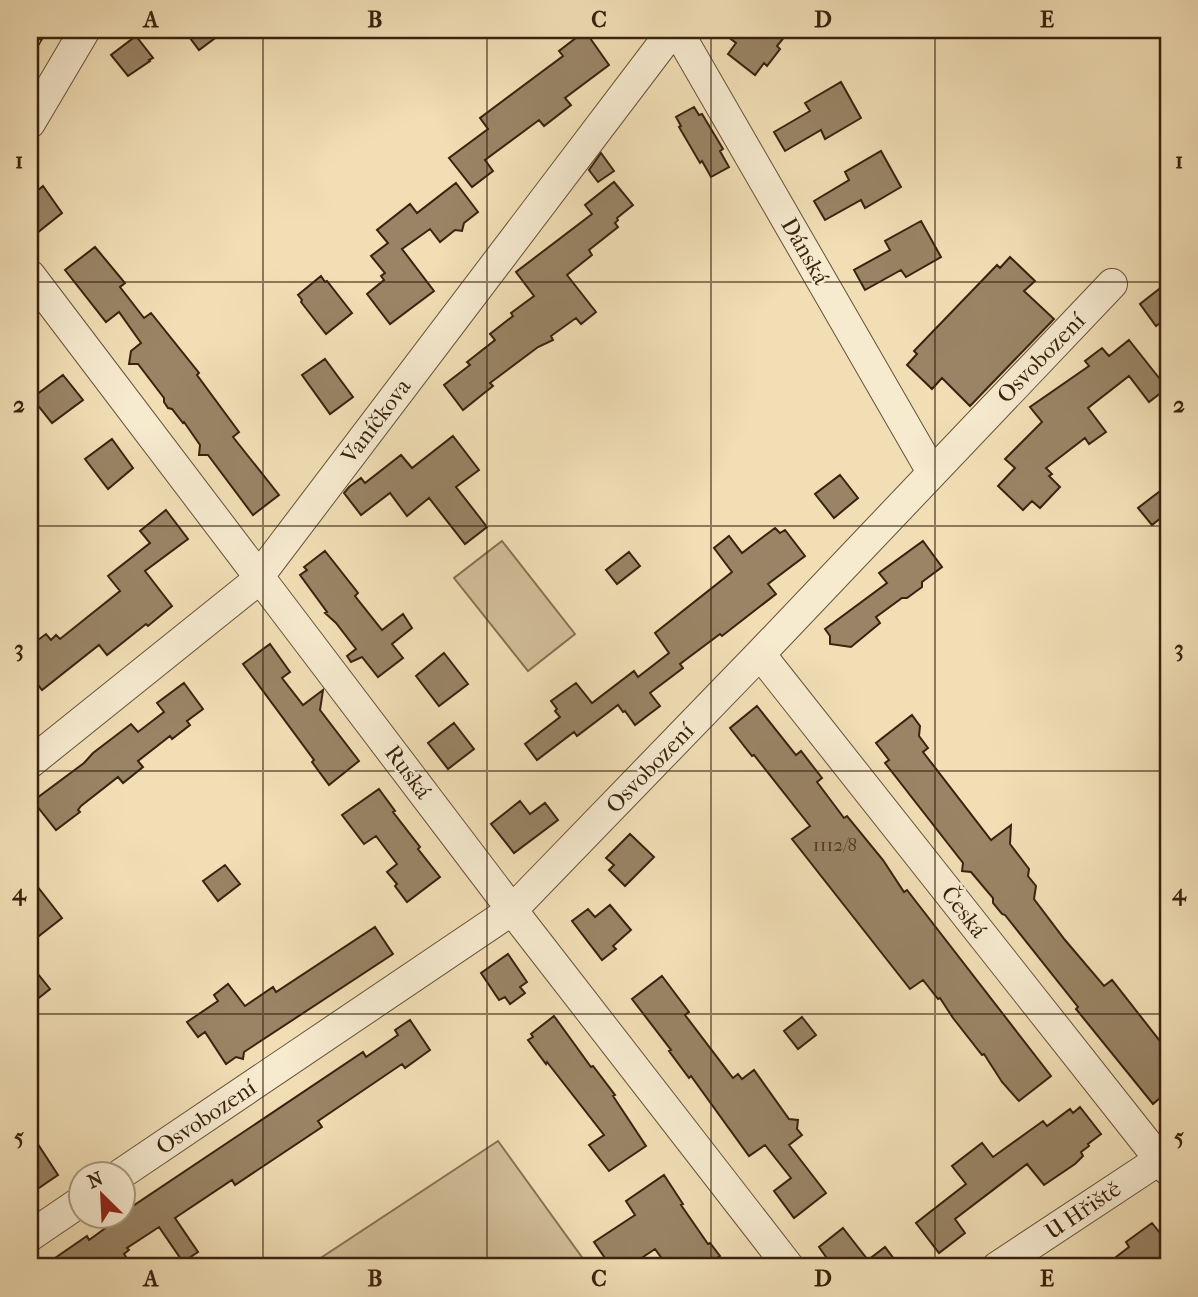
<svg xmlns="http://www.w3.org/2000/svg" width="1198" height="1297" viewBox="0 0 1198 1297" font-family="'IM FELL French Canon',serif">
<rect width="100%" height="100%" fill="#f1deb5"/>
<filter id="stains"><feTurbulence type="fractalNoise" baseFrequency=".00286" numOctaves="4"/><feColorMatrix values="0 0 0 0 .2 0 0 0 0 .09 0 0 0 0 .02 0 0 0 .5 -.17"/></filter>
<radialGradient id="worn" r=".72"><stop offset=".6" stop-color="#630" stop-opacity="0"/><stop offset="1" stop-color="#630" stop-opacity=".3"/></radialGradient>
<path fill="#d2be99" stroke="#867054" stroke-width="2" d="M502,541l73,93 -47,37 -74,-93z
M498,1141l91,126h-282z"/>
<path fill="#998465" stroke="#39220e" stroke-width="2" d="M184,30h42l-27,20z
M719,30h71l-13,16 3,3 -13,17 -3,-3 -9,12 -27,-21 8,-11z
M585,31l24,34 -44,33 6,7 -27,21 -5,-6 -54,40 8,11 -21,16 -23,-29 39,-29 -8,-11 83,-62 -4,-5z
M136,36l17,22 -4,2 1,1 -22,15 -17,-21z
M841,82l20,36 -36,21 -4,-9 -36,21 -11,-19 36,-21 -5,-8z
M694,107l5,8 3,-1 21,35 -3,2 9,16 -18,10 -9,-16 -2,2 -21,-36 2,-1 -5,-9z
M881,151l20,36 -36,21 -4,-8 -36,20 -11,-19 35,-21 -4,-8z
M601,153l13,18 -16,11 -9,-12z
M614,182l19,23 -16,13 1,2 -3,3 3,4 -29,23 3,5 -25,20 29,37 -15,12 -5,-6 -25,18 2,4 -15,7 -48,36 3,3 -30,24 -19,-25 26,-20 -3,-3 28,-22 -5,-6 23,-18 -2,-3 23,-17 -18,-24 76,-58 -7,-9z
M456,183l22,29 -14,11 -2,8 -7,-1 -15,12 -10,-13 -28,20 32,42 -44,33 -23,-30 17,-14 -3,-4 4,-3 -14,-17 17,-13 -11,-13 33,-26 7,9z
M43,186l19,27 -25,20 -7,-10v-26z
M921,221l20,36 -35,20 -5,-7 -36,20 -11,-20 36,-20 -5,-9z
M95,247l30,36 -5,4 24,31 7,-5 48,60 -2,2 42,57 -6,5 46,58 -26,20 -45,-60h-9l1,-10 -16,-23 -1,1 -11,-14 -4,-1 -4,-6v-4l-26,-34h-9l2,-13 10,-8 -22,-31 -13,10 -41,-52z
M1010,257l25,24 -11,10 30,28 -84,87 -28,-28 -10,11 -25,-24 10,-11 -3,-3 83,-86 3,3z
M321,276l4,6 2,-1 25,32 -26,21 -25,-32 1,-2 -4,-5z
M1168,282v35l-12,9 -16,-22z
M1129,340l38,48 -18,14 -20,-26 -41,32 18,24 -17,12 -4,-6 -39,30 6,6 -3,2 11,11 -20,21 -8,-7 -9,9 -25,-24 17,-18 -10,-9 37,-37 -12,-15 59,-41 -4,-5 17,-13 7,8z
M325,359l28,38 -23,17 -28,-39z
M63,375l20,25 -31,23 -20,-25z
M453,436l26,34 -23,17 31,40 -22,17 -36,-46 -22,18 -17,-23 -29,22 -17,-22 5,-6 12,-9 4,5 36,-28 11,13z
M112,439l21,29 -25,21 -23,-30z
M840,475l18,23 -24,20 -19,-24z
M1168,485v27l-16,13 -14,-17z
M166,510l22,29 -43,32 27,35 -24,20 -2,-2 -39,31 -8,-10 -57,45 -12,-16v-28l16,-12 5,6 5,-5 4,4 60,-48 -12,-15 42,-33 -10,-12z
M775,528l5,5 5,-3 20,26 -37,28 8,10 -54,42 -2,-2 -40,30 3,4 -33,25 10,13 -25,19 -10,-14 -2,1 -5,-7 -41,31 -3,-4 -37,28 -12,-16 35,-27 -5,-6 2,-2 -6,-8 25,-18 16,20 42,-32 4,6 31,-24 -14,-20 77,-61 -18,-24 15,-12 13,17z
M923,541l19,26 -20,15v5l-15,11h-5l-26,19 4,6 -29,24 -21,-3v-8l-5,-7 62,-46 -8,-10z
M325,551l33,42 -3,3 27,34 21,-16 9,14 -20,16 11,14 -25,19 -16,-20 -11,5 -4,-6 9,-7 -20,-26 -11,-10 2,-1 -27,-37 7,-5 -3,-3z
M629,552l11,14 -23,18 -11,-14z
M270,644l20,28 -8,6 21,27 20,-15 -3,20 39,51 -30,24 -17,-23 2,-2 -71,-96z
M444,653l24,31 -29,22 -23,-30z
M184,683l19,26 -16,12 3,4 -18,14 -2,-3 -32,25 5,6 -20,16 -5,-6 -37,29 -3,4 2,2 -24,18 -23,-29 51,-38 9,-10 38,-29 7,8 26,-20 -7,-9z
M757,706l39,49 5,-4 21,27 -5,4 27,36 3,-2 36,44 21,32 3,-2 144,186 -32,25 -17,-19 -18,-28 -2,1 -29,-37 -13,-20 -2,1 -15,-19 -13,9 -118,-150 18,-13 -56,-71 -2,1 -22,-28z
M912,715l8,11 -1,10 9,12 -5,4 68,88 20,-15 -1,19 19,25 -1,7 8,10 -2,13 31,41 39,46 8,-6 48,61 8,-6v56l-15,13 -77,-95 2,-2 -73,-92 -3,-1 -9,-11v-5l-22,-26 -9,-1 1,-8 -78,-100 4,-3 -13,-17z
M454,723l20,26 -26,20 -20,-26z
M379,789l16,22 -2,1 27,35 -2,2 22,28 -33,25 -12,-16 2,-2 -10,-12 10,-8 -21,-28 -12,8 -22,-29z
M520,801l10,13 15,-11 13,17 -44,33 -23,-29z
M630,834l24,23 -29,29 -16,-16 5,-5 -8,-7z
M225,865l15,19 -22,17 -15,-20z
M30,877l32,41 -32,25z
M610,905l21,25 -18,16 3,3 -14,11 -30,-39 16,-12 7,8z
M375,927l18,27 -149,98 -1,7 -7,-2 -10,7 -21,-32 -7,5 -11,-15 31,-21 -4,-6 14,-11 17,22 28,-19 3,5z
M508,954l19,28 -7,5 5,6 -15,11 -5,-7 -6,3 -18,-27z
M30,964l20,25 -20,16z
M662,976l27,36 -4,3 48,63 5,-4 4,5 12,-9 35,49 9,1 -1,9 5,6 -13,10 37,48 -32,25 -20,-27 17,-13 -26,-33 -16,11 -58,-80 -2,2 -20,-27 2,-1 -39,-51z
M554,1016l37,51 2,-1 22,29 -2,1 33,50 -37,25 -20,-26 15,-10 -57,-73 -1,2 -18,-24 5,-3 -2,-3z
M802,1017l14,18 -18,14 -14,-18z
M410,1020l20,30 -25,18 -3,-4 -84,57 4,6 -87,58 -3,-5 -57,38 23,34 -15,10 -24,-35 -32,21 2,2 -5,4 9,13h-91l45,-31 2,4 33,-24 9,-7 -1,-1 233,-156 3,5 32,-22 -3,-5z
M1080,1107l21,27 -13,10 1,2 -8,6 2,4 -8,8 -31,21 -17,-21 -72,55 10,14 -26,20 -23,-30 50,-39 -14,-18 30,-23 11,14 50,-36 4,5 23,-17 3,4z
M30,1132l28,43 -28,19z
M664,1175l19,29 -2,1 27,39 2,-1 10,13 -17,11h-35l-13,-18 -27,18h-17l-17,-25 41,-27 -9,-14z
M1152,1223l16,20v12l-16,12h-49l26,-20 -3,-5z
M843,1228l25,32 17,-13 15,20h-67l-14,-20z"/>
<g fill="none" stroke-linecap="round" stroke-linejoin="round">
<defs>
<path id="minor" d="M677,30l255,442
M30,123l55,-93
M30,275l482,635 277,357
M760,654l408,516
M30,763l223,-179 420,-554
M121,1174l391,-264 248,-256 352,-370
M30,1236l50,-34
M997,1267l171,-113"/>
</defs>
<use href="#minor" stroke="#675138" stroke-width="32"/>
<use href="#minor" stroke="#f6eacf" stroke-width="30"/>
<defs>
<path id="rail" d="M30,53l14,-23"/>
</defs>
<use href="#rail" stroke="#39220e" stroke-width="8"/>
<use href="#rail" stroke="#f6eacf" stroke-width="5" stroke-dasharray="16" stroke-linecap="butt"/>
</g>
<path fill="none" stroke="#39220e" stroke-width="2" stroke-opacity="0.55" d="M263,30v1237M487,30v1237M711,30v1237M935,30v1237M30,282h1138M30,526h1138M30,771h1138M30,1014h1138"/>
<g text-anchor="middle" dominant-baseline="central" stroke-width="5" stroke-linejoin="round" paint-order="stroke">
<g font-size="19" fill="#513a24">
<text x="835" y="845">1112/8</text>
</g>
<g font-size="23" fill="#39220e" stroke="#f6eacf">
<text transform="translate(805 251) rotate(60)">Dánská</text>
<text transform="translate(1041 358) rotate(-46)">Osvobození</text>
<text transform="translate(376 421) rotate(-53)">Vaníčkova</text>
<text transform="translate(650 768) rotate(-46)">Osvobození</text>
<text transform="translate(408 772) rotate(53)">Ruská</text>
<text transform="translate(964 912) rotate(52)">Česká</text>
<text transform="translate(206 1117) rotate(-34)">Osvobození</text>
<text transform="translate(1083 1210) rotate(-34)">U Hřiště</text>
</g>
</g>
<rect width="1198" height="1297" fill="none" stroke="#f1deb5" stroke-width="77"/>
<g transform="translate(102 1195) rotate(336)"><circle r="33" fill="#f6eacf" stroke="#aa9a82" stroke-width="2"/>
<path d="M0-5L12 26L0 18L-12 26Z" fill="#8f2418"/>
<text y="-10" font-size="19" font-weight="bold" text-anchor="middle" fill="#39220e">N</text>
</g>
<rect x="38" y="38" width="1122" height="1220" fill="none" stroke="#39220e" stroke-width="2.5"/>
<g font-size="23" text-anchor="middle" font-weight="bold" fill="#39220e">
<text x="151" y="27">A</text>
<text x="375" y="27">B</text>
<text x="599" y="27">C</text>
<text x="823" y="27">D</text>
<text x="1047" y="27">E</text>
<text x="19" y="168">1</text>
<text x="1179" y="168">1</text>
<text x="19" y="412">2</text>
<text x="1179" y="412">2</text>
<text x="19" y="656">3</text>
<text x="1179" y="656">3</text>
<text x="19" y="900">4</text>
<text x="1179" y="900">4</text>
<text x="19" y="1144">5</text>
<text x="1179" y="1144">5</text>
<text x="151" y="1286">A</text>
<text x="375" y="1286">B</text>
<text x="599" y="1286">C</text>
<text x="823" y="1286">D</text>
<text x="1047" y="1286">E</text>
</g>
<rect width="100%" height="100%" filter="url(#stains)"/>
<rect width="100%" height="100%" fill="url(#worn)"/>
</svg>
